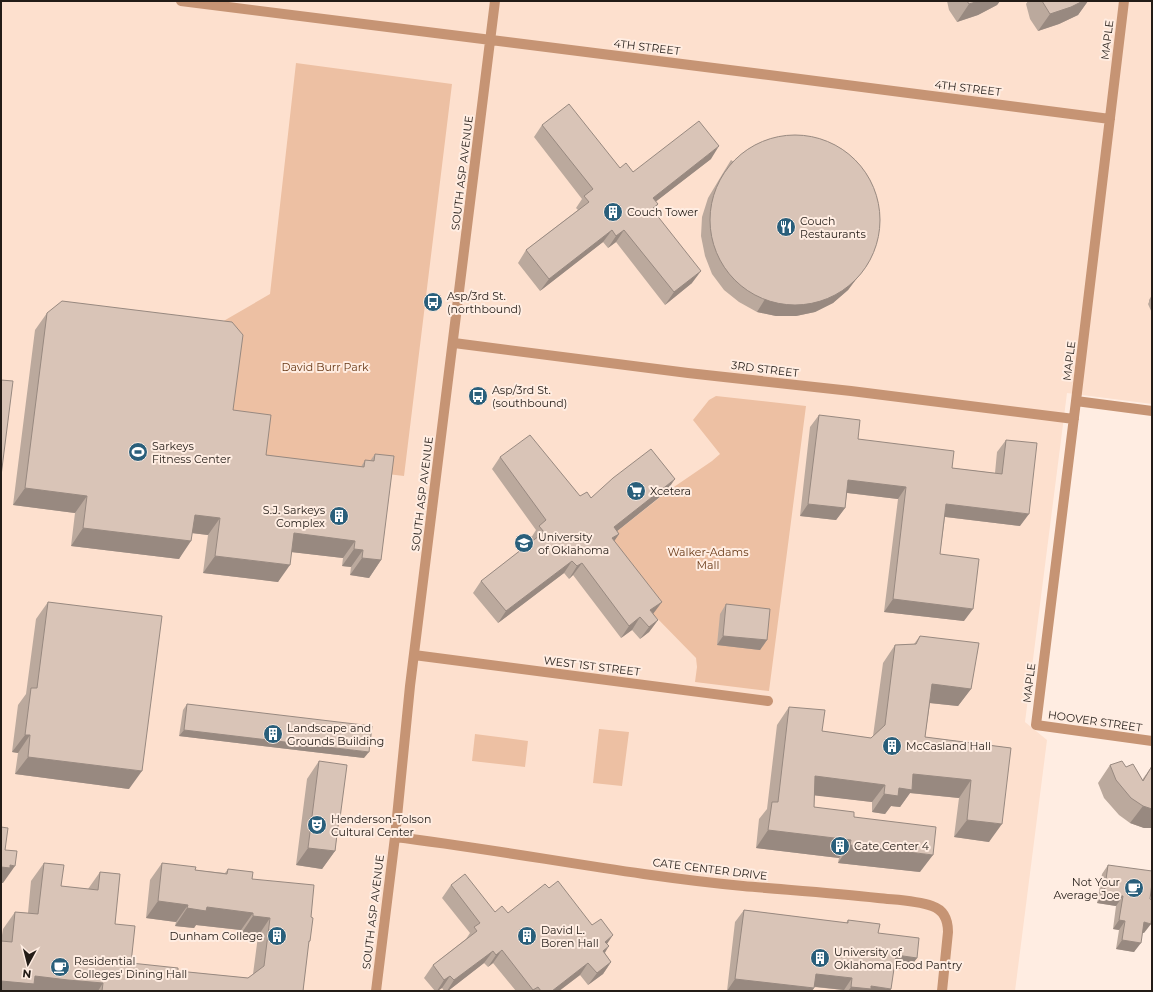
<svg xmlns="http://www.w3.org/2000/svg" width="1153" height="992" viewBox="0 0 1153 992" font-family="Montserrat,sans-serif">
<rect width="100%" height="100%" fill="#ffede2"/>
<path fill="#fde0ce" d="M1,1h1151v403l-85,-11 -42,329 22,18 -32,251h-1014z"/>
<path fill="#edc0a3" d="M296,63l156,21 -48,392 -41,-5 -58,22 -84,-65 -13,-98 62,-36z
M716,396l90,10 -37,285 -74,-9 2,-15 -1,-9 -43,-44 -47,-74 62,-49 44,-30 8,-7 -27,-34 16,-20z
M599,729l30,3 -7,54 -29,-3z
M475,734l53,7 -3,26 -53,-6z"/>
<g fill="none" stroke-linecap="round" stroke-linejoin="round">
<path stroke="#c69474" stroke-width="10" d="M181,1l588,74 341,44
M1124,1l-48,400 -40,324 116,16
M454,343l234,30 163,18 223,28
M1076,401l76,10
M414,655l354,46
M395,837c116,14 231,38 348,49 45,4 90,7 135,12 18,2 37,2 54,8 12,4 16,14 16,26l-6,59
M376,991l19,-154 15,-151 85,-685"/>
</g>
<path fill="#bba99d" d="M947,1h53l-3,4 -19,10 -21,7 -8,-12z
M1028,1h60l-10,14 -19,9 -21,7 -8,-12 -4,-15z
M542,125l78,43 13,4 78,-13 -55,42 -3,10 39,72 -27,22 -49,-63 -8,6 -5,-6 -63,49 -22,-28 8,-13 52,-40 -2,-2 6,-9 -48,-62z
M731,160l138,102 -21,28 -15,13 -18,9 -19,4h-20l-19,-4 -18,-10 -15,-12 -12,-16 -7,-18 -4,-20 1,-19 6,-19 15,-25z
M1152,295v18l-4,-9 1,-2v-2z
M47,313l186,97 33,45 95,12 4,-7 5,1 5,-7 6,106 -12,18 -19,-3 1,-8 -9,-1 1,-8 -51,-6 -14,30 -75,-9 5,-38 -16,-2 -13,26 -108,-13 4,-33 -62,-8 22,-175z
M819,415l39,24 94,29 43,5 2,-21 9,-12 14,86 -75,-9 -5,37 24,67 -80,-9 14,-113 -51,-6 -2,15 -9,12 -36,-4 10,-89z
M500,457l80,39 11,2 75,-6 -49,39 2,3 -5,7 39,73 5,6 -9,12 -9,7 -8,-9 -11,8 -48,-63 -4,4 -5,-6 -66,50 -25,-30 8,-12 52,-40 -2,-3 5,-8 -44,-61z
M48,602l81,187 -114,-15 3,-21 -6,-1 6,-47 8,-11 10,-75z
M726,604l41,36 -7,10 -43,-5 3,-31z
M920,636l51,53 -13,17 -28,-3 -5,34 86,11 -22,94 -35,-5 5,-39 -49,-5 -10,14 -9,-1 -6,8 -13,-2v-10l-57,-7 -1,12 40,10 66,55 -82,-9 1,-5 -83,-10 3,-29 8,-10 10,-84 12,-18 33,24 49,7 2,-2 10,-73 12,-18 19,-1z
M187,704l177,54 -185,-22 4,-26z
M319,761l21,57 -1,2 -4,31 -13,18 -26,-4 11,-86z
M1110,765l16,2 16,13 10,-14v62h-8l-14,-5 -11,-8 -15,-17 -6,-15z
M44,863l17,23 27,3 12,-17 15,52 16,39 47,8 70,7 5,-4 5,-38 -17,-2v-4l-45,-5 -2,3 -19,-2 1,-4 -30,-4 4,-38 12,-17 33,7 30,3 3,-4 24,10 59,38 -1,24 -2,3 -5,47h-302v-50l2,-12 12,-17 13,1 3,-32z
M1108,865l36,68 -2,-1 -8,20 -18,-3 3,-19 -6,-1 3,-23 -19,-3 5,-29z
M451,885l44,27 13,1 41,-25 58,56 -2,9 6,9 -8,12 -15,11 -8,-10 -21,16h-43l-23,-28 -5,4 -4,-4 -36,28h-4l-2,-3 -4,3h-3l-11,-13 9,-13 33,-26 4,-6 -28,-35z
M744,910l102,13 2,-3 30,13 39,25 -9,12 -14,-2 -4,23h-46v-1l-30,-3v1l-2,3h-85l8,-69z"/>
<path fill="#988980" d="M979,1h21l-3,4 -19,10 -21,7 12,-18z
M1083,1h5l-10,14 -19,9 -21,7 12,-17z
M719,146l-8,13 -66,51 8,-12z
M658,204l-8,12 2,-7z
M612,230l-9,12 -63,49 9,-12z
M624,230l-8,12 -8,6 8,-12z
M869,262l-21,28 -15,13 -18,9 -19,4h-20l-19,-4 8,-13z
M701,271l-9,12 -27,22 9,-13z
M675,479l-9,13 -60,48 8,-13z
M848,480l58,7 -8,12 -58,-7z
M25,488l62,8 -12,17 -62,-8z
M808,504l37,4 -9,12 -36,-4z
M946,504l83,10 -9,12 -82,-10z
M195,515l25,3 -12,17 -25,-3z
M83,528l108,13 -12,18 -108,-13z
M294,533l61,8 -12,17 -61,-7z
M619,534l-8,12 1,-8z
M354,549l9,1 -12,17 -9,-1z
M215,556l75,9 -12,17 -75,-9z
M362,558l19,2 -12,18 -19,-3z
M572,561l-8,12 -66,50 8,-12z
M582,563l-9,12 -4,4 8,-13z
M893,599l80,10 -9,12 -80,-9z
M662,602l-9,12 -3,-4z
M640,617l-8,13 -11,8 8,-12z
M658,620l-9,12 -9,7 9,-12z
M723,636l44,4 -7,10 -43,-5z
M932,684l39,5 -13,17 -38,-4z
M184,730l185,22 -5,6 -185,-22z
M25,735h5l-12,18 -6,-1z
M28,757l114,14 -13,18 -114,-15z
M913,774l58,6 -12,18 -49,-5 -10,14 -9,-1 -6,8 -13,-2 12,-18z
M815,776l70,9 -13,17 -70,-8z
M1143,806l9,3v19h-8l-14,-5z
M967,820l35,4 -13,18 -35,-5z
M768,830l83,10 -12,18 -83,-10z
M850,845l83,10 -13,17 -82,-9z
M308,848l27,3 -13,18 -26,-4z
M10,865l5,1 -12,17h-2v-16z
M1104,894l19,2 -7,10 -19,-3z
M158,901l30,4 -12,17 -30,-4z
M207,907l46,6 -12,17 -45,-5 -2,3 -19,-2 12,-18z
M253,916l17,2 -12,18 -17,-2z
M1119,920l6,1 -6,9 -6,-1z
M1144,922l7,2 -7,9 -7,-1z
M613,935l-8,12v-5z
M1122,940l19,3 -7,9 -18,-3z
M609,946l-8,13 2,-8z
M502,950l-9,13 -5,4 8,-12z
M493,951l-9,12 -36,28h-1l7,-11z
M896,955l21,3 -9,12 -21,-3z
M611,962l-8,12 -15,11 9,-12z
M588,963l-8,12 -21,16h-7z
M816,974l36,4 -8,12 -36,-4z
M35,976l68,7 -5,8h-97v-10z
M450,976l-8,12 -5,3 7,-11z
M735,979l79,9 -2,3h-85z
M871,986l20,3 -1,2h-42l3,-4z"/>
<path fill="#d9c4b7" stroke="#988980" d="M967,1h12l-10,3z
M1042,1h41l-12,6 -21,7z
M569,104l51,64 6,-5 7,9 66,-51 20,25 -66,52 5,6 -6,5 49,62 -27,21 -50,-62 -8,6 -4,-6 -63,49 -23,-29 63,-48 -5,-6 9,-7 -51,-64z
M710 220a85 85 0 1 1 170 0a85 85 0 1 1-170 0Z
M62,301l170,21 11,13 -10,75 38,5 -5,40 98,12 1,-7 9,1 1,-7 19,2 -13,104 -19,-2 1,-8 -9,-1 1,-8 -61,-8 -4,32 -75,-9 5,-38 -25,-3 -4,26 -108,-13 4,-32 -62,-8 22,-175z
M1,380l12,1 -12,95z
M819,415l41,5 -2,19 96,12 -2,17 50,6 4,-34 31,3 -8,71 -83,-10 -6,50 39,5 -6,50 -80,-10 13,-112 -58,-7 -3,28 -37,-4z
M530,435l50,61 7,-4 4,6 22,-20 38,-29 24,30 -61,48 5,7 -7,4 50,64 -12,8 8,10 -9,7 -9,-10 -11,9 -47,-63 -5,3 -5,-5 -66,50 -25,-30 63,-49 -5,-6 7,-6 -46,-63z
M48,602l114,14 -20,155 -114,-14 2,-22h-5l6,-47h6z
M726,604l44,5 -3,31 -44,-4z
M920,636l59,7 -8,46 -39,-5 -7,53 86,11 -9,76 -35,-4 4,-40 -58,-6 -1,16 -13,-2 -1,8 -14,-2 1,-9 -70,-9 -1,31 40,5v5l82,10 -3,28 -83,-10 1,-5 -83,-10 4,-28h6l11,-95 36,3 -3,21 49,7 14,-13 10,-80 21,-1z
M187,704l185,22 -3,26 -185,-22z
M319,761l28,4 -7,53h-1l-4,33 -27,-3z
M1122,761l4,6 7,-3 10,17 9,-15v43l-9,-3 -12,-8 -15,-18 -6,-15z
M1,827l7,1 -3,22 12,1 -2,15 -5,-1v3l-9,-1z
M44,863l20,2 -3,21 37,4 2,-18 20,2 -5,50 20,2 -4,37 47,5v3l70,7 16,-12 6,-48 -17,-2v-3l-46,-6 -1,4 -19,-3 1,-3 -30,-4 4,-38 34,4 -1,3 32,4 1,-5 25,3 -1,7 62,6 -3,32 2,1 -3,23h-1l-6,50h-201l1,-8 -35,-3 -33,-4 -1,8 -33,-3v-40l11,1 3,-30 23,2z
M1108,865l44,6v12l-2,16 2,1v15l-1,9 -7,-2 -3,21 -19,-3 3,-19 -6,-1 4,-24 -19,-2z
M465,874l30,38 7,-6 6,7 37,-29 4,4 9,-7 34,44 9,-6 12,16 -8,7 4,4 -6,5 8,11 -14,11 -9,-10 -36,28h-11l-3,-4 -5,3 -31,-40 -6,5 -3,-4 -39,29 -4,-4 -6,4 -11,-15 44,-34 -3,-4 6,-4 -29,-38z
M744,910l104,13v-3l32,4 -2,9 41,5 -2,20 -21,-3 -5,34 -20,-3v3l-20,-2 1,-9 -36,-4 -2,14 -79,-9z"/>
<defs>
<symbol id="building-disc" viewBox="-11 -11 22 22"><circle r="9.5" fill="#2a5f7b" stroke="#ffede2"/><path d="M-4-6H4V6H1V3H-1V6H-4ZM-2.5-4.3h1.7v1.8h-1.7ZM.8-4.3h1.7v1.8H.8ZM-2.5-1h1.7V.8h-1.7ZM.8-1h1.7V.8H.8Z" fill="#fff"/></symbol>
<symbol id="restaurant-disc" viewBox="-11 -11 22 22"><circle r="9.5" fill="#2a5f7b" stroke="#ffede2"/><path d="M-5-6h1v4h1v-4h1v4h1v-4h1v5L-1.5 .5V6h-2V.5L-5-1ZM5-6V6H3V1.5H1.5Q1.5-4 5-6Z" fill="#fff"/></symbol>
<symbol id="bus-disc" viewBox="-11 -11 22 22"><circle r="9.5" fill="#2a5f7b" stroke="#ffede2"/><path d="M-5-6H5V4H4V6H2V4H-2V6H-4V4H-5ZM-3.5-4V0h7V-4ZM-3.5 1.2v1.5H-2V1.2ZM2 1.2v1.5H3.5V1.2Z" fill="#fff"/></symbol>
<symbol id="stadium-disc" viewBox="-11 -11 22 22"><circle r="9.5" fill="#2a5f7b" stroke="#ffede2"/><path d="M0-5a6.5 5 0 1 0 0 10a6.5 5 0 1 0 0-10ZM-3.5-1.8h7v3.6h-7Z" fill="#fff"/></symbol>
<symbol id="supermarket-disc" viewBox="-11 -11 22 22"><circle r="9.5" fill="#2a5f7b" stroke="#ffede2"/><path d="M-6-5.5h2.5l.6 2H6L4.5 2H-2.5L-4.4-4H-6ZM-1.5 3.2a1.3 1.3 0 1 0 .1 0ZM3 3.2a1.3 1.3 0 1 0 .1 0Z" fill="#fff"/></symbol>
<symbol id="university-disc" viewBox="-11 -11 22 22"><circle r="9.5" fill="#2a5f7b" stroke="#ffede2"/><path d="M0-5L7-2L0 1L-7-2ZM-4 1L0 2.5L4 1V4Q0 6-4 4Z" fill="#fff"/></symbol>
<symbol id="theatre-disc" viewBox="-11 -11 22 22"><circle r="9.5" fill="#2a5f7b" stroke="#ffede2"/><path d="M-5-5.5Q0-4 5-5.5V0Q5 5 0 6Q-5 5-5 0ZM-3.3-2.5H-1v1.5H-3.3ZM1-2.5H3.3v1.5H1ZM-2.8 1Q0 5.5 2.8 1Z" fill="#fff"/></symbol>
<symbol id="cafe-disc" viewBox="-11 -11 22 22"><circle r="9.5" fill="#2a5f7b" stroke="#ffede2"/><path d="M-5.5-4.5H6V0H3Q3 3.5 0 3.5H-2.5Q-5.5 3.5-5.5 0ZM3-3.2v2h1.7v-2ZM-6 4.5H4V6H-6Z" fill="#fff"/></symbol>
</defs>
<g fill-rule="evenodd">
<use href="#building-disc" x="602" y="201" width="22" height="22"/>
<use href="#restaurant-disc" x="775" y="216" width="22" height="22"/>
<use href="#bus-disc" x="422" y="291" width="22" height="22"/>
<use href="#bus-disc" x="467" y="385" width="22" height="22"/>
<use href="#stadium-disc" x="127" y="441" width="22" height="22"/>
<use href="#supermarket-disc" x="625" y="480" width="22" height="22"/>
<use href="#building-disc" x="328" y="505" width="22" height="22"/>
<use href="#university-disc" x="513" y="532" width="22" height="22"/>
<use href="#building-disc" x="262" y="723" width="22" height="22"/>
<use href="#building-disc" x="881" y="735" width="22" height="22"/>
<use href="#theatre-disc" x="306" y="814" width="22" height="22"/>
<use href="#building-disc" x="829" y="835" width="22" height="22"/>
<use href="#cafe-disc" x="1123" y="877" width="22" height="22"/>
<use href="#building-disc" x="266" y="925" width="22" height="22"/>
<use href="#building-disc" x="516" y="925" width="22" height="22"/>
<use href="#building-disc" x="809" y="947" width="22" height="22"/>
<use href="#cafe-disc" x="49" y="956" width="22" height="22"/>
</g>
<g text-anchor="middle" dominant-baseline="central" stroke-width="4" stroke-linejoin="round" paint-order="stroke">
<g font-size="11" fill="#231c17" stroke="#ffede2">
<text transform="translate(1107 40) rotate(-83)">MAPLE</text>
<text transform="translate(647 47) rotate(7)">4TH STREET</text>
<text transform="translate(968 88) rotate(7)">4TH STREET</text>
<text transform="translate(462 173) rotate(-83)">SOUTH ASP AVENUE</text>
<text transform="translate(1069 361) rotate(-83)">MAPLE</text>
<text transform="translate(765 369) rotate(7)">3RD STREET</text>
<text transform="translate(422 494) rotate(-83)">SOUTH ASP AVENUE</text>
<text transform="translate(592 666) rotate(7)">WEST 1ST STREET</text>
<text transform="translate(1029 683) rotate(-83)">MAPLE</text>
<text transform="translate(1095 721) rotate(8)">HOOVER STREET</text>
<text transform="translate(710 869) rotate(7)">CATE CENTER DRIVE</text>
<text transform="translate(373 912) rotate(-83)">SOUTH ASP AVENUE</text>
</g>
<g font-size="11" fill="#231c17" stroke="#ffede2" text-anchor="start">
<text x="627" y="212">Couch Tower</text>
<text x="800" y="221">Couch<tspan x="800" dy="13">Restaurants</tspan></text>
<text x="447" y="296">Asp/3rd St.<tspan x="447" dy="13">(northbound)</tspan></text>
<text x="492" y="390">Asp/3rd St.<tspan x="492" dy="13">(southbound)</tspan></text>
<text x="152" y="446">Sarkeys<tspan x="152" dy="13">Fitness Center</tspan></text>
<text x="650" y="491">Xcetera</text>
<text x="325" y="510" text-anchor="end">S.J. Sarkeys<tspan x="325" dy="13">Complex</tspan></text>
<text x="538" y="537">University<tspan x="538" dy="13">of Oklahoma</tspan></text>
<text x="287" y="728">Landscape and<tspan x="287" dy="13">Grounds Building</tspan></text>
<text x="906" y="746">McCasland Hall</text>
<text x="331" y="819">Henderson-Tolson<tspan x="331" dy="13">Cultural Center</tspan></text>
<text x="854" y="846">Cate Center 4</text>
<text x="1120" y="882" text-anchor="end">Not Your<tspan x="1120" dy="13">Average Joe</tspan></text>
<text x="541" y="930">David L.<tspan x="541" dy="13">Boren Hall</tspan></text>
<text x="263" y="936" text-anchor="end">Dunham College</text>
<text x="834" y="952">University of<tspan x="834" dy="13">Oklahoma Food Pantry</tspan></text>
<text x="74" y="961">Residential<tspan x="74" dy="13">Colleges' Dining Hall</tspan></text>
</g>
<g font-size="11" fill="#693a17" stroke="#ffede2">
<text x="325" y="367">David Burr Park</text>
<text x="708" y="552">Walker-Adams<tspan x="708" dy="13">Mall</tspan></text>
</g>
</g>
<rect width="1153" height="992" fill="none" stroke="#231c17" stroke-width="4"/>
<g transform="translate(28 964) rotate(187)" stroke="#ffede2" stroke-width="3" paint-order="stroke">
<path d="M0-3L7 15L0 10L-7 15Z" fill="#231c17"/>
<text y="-6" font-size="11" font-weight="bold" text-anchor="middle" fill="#231c17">N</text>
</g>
</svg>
